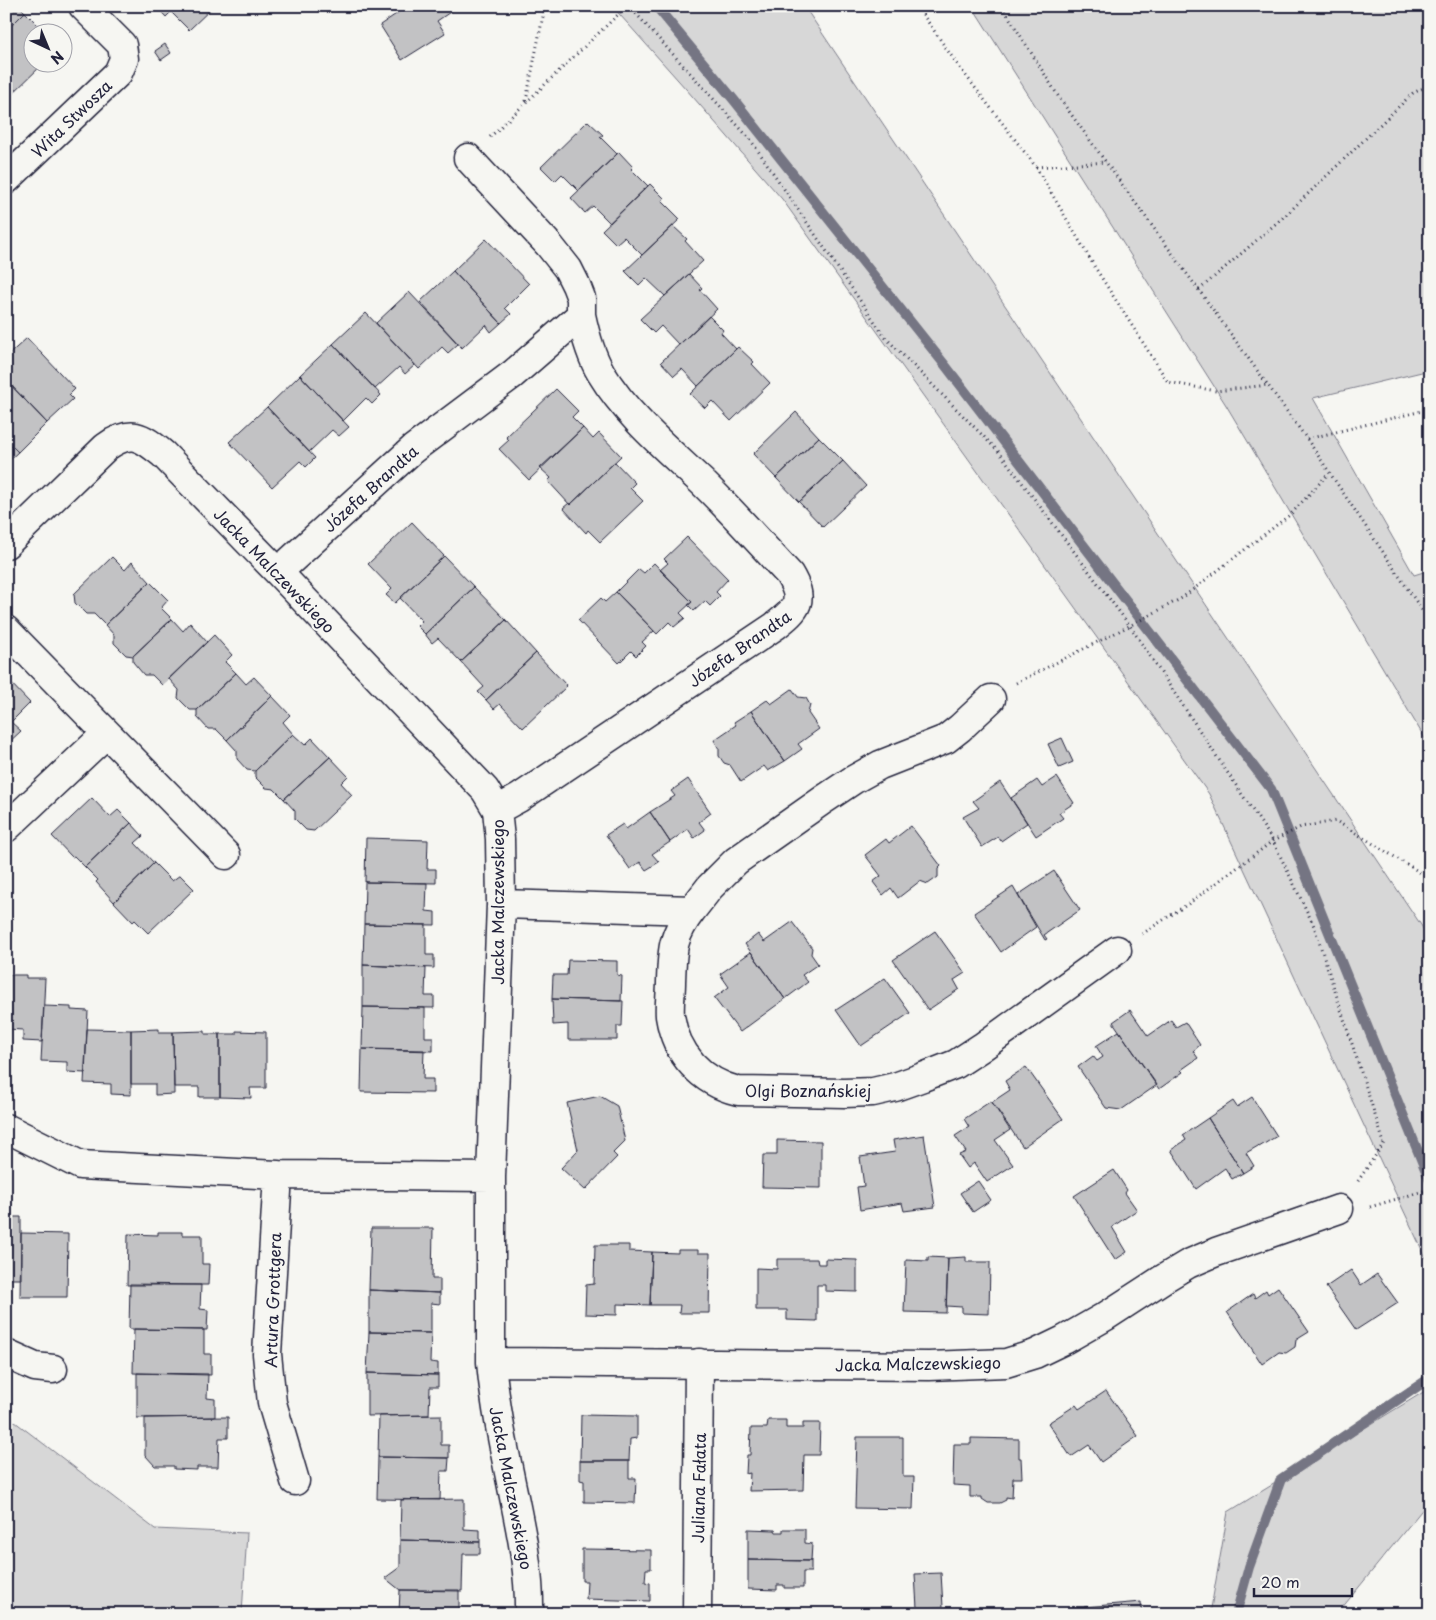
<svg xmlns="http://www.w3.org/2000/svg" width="1436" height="1620" viewBox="0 0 1436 1620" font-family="'Playpen Sans',sans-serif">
<rect width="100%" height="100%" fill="#f6f6f2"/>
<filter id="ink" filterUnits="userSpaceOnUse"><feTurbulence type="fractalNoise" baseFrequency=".02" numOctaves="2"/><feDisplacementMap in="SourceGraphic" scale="10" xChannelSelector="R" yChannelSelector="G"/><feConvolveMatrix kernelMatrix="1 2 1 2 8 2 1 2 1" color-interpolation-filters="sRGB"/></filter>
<g filter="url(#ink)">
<path fill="#d7d7d7" stroke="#7c7c89" d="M612,6h192l617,919 9,16v326l-221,-473 -427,-595 -96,-110z
M972,6h458v364l-117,28 101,177 16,-5v177l-204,-342z
M1430,1388v112l-93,114h-127l18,-102z
M6,1415l149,114 92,4 -5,81h-236z"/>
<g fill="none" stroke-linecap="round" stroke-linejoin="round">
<path stroke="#757583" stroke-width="10" d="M656,6l78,94 211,265 326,424 159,392
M1236,1614l13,-47 32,-88 149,-101"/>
</g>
<path fill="#c2c2c4" stroke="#22223b" d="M6,6h13l6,6 -19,19z
M156,6h58l-25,24 -18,-18 -5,5z
M408,6h51l-22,15 8,12 -43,27 -22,-35z
M25,12l20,20h-13v30h13l-39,38v-69z
M165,44l6,9 -10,7 -6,-9z
M588,121l15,14 -3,2 17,17 -38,37 -17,-17 -7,7 -14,-14z
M619,152l14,15 -2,2 17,17 -38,37 -17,-17 -8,7 -14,-15z
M650,184l14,14 -2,3 18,18 -38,36 -18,-18 -8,7 -14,-14z
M673,226l14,13 -2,2 18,20 -38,35 -19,-18 -7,7 -14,-14z
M486,239l43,45 -24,24 6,6 -10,9 -48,-52z
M453,271l48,52 -10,9 -5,-7 -24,23 -42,-46z
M689,274l13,14 -2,2 17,19 -38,36 -18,-19 -7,7 -14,-14z
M409,292l49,52 -10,9 -6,-6 -23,22 -43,-46z
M366,313l49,52 -10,9 -6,-7 -24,22 -42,-45z
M709,316l14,14 -2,3 15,16 -38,37 -16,-17 -8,7 -13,-14z
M27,338l48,51 -6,6 4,4 -26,24 -41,-43v-23z
M333,344l48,51 -9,9 -6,-6 -23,23 -43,-46z
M738,347l16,15 -2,2 18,19 -39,38 -19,-20 -7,7 -15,-14z
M300,375l49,52 -10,9 -7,-6 -23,22 -42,-45z
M6,380l41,43 -29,29 -12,-12z
M556,389l22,22 -6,6 11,11 -54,52 -30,-31 10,-9 -3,-3z
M267,407l48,51 -9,9 -6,-6 -28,26 -43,-45z
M796,412l23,25 -43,41 -23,-24z
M583,428l10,11 6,-6 22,23 -51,49 -22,-24 3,-3 -11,-10z
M819,437l24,24 -44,41 -23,-24z
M6,440l12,12 -12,11z
M843,461l23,25 -43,41 -24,-25z
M615,462l20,21 -5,5 13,13 -43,41 -12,-12 -2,3 -23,-25 6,-5 1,2z
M412,522l32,34 -49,47 -9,-8 6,-6 -24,-25z
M687,537l41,42 -12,13 4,4 -10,10 -5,-5 -11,10 -6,-6 4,-3 -32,-32 8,-7 -4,-4z
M444,556l30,31 -49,47 -8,-8 5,-5 -22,-23z
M112,557l13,13 7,-8 18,20 -45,43 -11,-11h-8l-11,-11 -1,-9z
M654,563l38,39 -12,11 5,5 -11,9 -5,-5 -12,12 -41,-42 23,-23 5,4z
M150,582l18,18 -7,8 11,11 -39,37 -7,-1 -12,-12v-8l-9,-10z
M474,587l32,33 -45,42 -23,-24 -6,5 -7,-9z
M616,592l38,39 -12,11 4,4 -10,10 -5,-5 -12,12 -41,-43 23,-22 4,4z
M172,619l11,12 7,-8 17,19 -45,43 -10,-10h-8l-11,-13v-6z
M506,620l30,33 -50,47 -8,-8 6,-5 -23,-25z
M214,635l18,20 -7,7 11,11 -39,37h-7l-12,-12 1,-8 -10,-11z
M536,653l31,33 -44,42 -23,-24 -6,5 -8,-9z
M236,673l10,11 8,-7 18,19 -45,44 -11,-11h-8l-11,-12v-7z
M6,678l24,25 -19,19 10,9 -14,13z
M792,689l6,8 8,1 4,7 -2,8 11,16 -21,15 4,5 -17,12 -34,-50 16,-11 4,4z
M272,696l18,19 -7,7 10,12 -38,37 -8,-1 -10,-11v-8l-10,-11z
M751,711l34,50 -17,10 -4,-5 -23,16 -11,-17 -6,-2 -5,-7v-7l-5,-9 22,-15 -2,-3z
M293,734l12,11 7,-7 18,19 -46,42 -10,-10 -8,-1 -11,-11v-6z
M1062,738l11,24 -14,6 -11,-24z
M330,757l18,19 -7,7 11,12 -38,36 -8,-1 -11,-11v-8l-11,-12z
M1057,777l17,26 -15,10 4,5 -27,18 -25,-38 26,-18 5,7z
M688,779l23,34 -12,9 6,8 -11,8 -6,-9 -18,13 -20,-30 25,-16 -4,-5z
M1000,782l27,41 -26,18 -3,-4 -16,10 -19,-30 16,-9 -6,-7z
M92,798l18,19 8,-7 13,13 -46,44 -11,-11 -2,1 -20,-21z
M650,812l20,30 -18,12 7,8 -13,8 -6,-8 -10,7 -24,-34 17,-11 3,5z
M131,823l12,13 -8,7 19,20 -40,39 -18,-20 2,-2 -13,-13z
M911,826l30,40 -3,3v8l-10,7 -8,-3 -22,17 -7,-10 -8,7 -10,-13 8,-6 -16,-21 21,-16 3,4z
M366,838l62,2 -1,29h9v14l-71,-1z
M154,863l18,18 8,-6 14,14 -46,44 -13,-13 -2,2 -19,-20z
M1054,871l26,39 -36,25 3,4 -2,1 -27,-45z
M365,882l62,1 -1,28 9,1v13l-71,-1z
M1013,887l23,40 -35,25 -27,-39z
M792,922l20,26 -1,6 7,10 -16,11 6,7 -23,17 -40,-55 13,-10 6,8z
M364,924l62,1v30h8v13l-71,-3z
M935,931l30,42 -11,7 5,9 -31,21 -35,-50z
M751,952l34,47 -45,33 -26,-34 15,-11 -9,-13z
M568,960l49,1v14l5,1 -1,25 -69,-2 1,-24h14z
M363,965l63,3 -1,28h9v12l-71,-1z
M6,975h20v3h19l-3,64 -19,-1v-11l-17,-1z
M885,978l25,35 -49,33 -25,-36z
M552,999l71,2 -1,25h-5v14h-49v-16l-15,1z
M44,1006l27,1v3l17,1 -3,62 -18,-1v-10l-26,-1z
M363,1007l62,1v29h8v14l-71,-2z
M1130,1010l18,26 23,-16 5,7 9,-5 15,23 -7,6 5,7 -17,12 2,2 -24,17 -46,-67z
M87,1029l44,1v65l-20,-1v-10l-27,-1z
M159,1029v3h14l1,62 -19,1v-11h-24v-54z
M205,1031v3h15v63h-21v-10h-25l-1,-55z
M236,1031l30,1v56h-16l1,10 -31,-1v-63h16z
M1119,1031l38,54 -36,25 -15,-2 -28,-41 15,-11 4,5 6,-4 -7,-11z
M362,1049l62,1 -1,29h10v14l-72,-1z
M1026,1067l37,52 -40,28 -31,-45 18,-12 -5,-9z
M600,1096l17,10 8,35 -12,12 4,4 -32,33 -24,-22 17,-18 -11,-47z
M1252,1097l25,39 -18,11 -1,-1 -12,7 8,13 -11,7 -35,-55 25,-17 4,6z
M991,1101l19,29 -15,10 18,25 -26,17 -13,-19 -6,5 -9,-13 7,-3 -11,-16 14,-9 -5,-8z
M1208,1118l35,55 -11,6 -7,-11 -29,21 -25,-39 15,-10 -3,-5z
M924,1135l11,72 -31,4 -2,-8 -42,7 -3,-23 7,-1 -4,-29 35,-5 -2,-12z
M777,1140l44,1v47l-59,-1 1,-32h14z
M1114,1170l13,20 -2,3 12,17 -25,17 15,25 -12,8 -41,-64z
M978,1181l13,19 -18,12 -13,-19z
M6,1217h15v62h-15z
M371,1228h62l-1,51h8v14l-71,-3z
M158,1232h24v3h20v29h7l-1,21h-81l1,-51 30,1z
M21,1233l47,1 -1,63h-47z
M595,1245h34v6l23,1 -2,53 -33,-1v11l-32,-1 1,-29 8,-1z
M678,1250h20v3h12l-1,60h-30l1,-8h-30l2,-53 26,1z
M928,1257l20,1 -2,55 -42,-1 2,-52 22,1z
M966,1257v5h24l-1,52 -27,-1v-6l-16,-1 2,-48z
M777,1259h40l1,5h7v-5l32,1v32l-32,-1v-6h-8v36l-30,-1v-10h-31v-42l21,1z
M1351,1270l10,15 16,-11 21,29 -42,27 -30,-43z
M130,1284l71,1 -1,24 8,1 -1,20 -78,-1z
M1278,1287l31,45 -13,8 -1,7 -9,6 -7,-1 -17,12 -35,-52 26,-18 2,4 11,-8 2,4z
M369,1290l71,3v11l-9,-1v30l-62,-1z
M134,1329l70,1v24h7v21l-78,-2z
M369,1332l62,1 -1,29 8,1v12l-71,-2z
M137,1373l71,1 -1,24 8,1v18l-78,1z
M367,1373l71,2v12h-8l-1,28 -62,1z
M1106,1391l32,45 -37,26 -12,-17 -18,12 -23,-34 28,-18 3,4z
M441,1415v30h8v13l-71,-1 1,-41z
M581,1415l56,1v22l-7,1 -1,22h-49z
M228,1417v21h-9l-1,29h-21v3l-23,-1v-3h-19l-10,-11v-37z
M768,1420h18v8h17v-5h17l-1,32h-15l-1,35 -54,1 1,-18 -4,1 1,-19h3l1,-27h16z
M857,1437h46v40h11l-1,32 -58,-1z
M971,1438l48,1v19h2l1,20h-9l-1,20 -6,-1v3l-6,3h-12l-6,-4v-2h-12v-11l-17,-1 1,-41h17z
M378,1457l71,1 -1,13h-7l-1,29 -63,-1z
M580,1461h49v17h7l-1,25 -51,-1v-21l-4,-1z
M464,1499v30l16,1v12l-80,-2 1,-40z
M748,1529l27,1 1,2h7v-3h22v14l7,1 -1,17 -63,-1z
M400,1540l80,2v12h-17l-1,37 -62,-1 -15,-12 15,-11z
M582,1549l69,1v19h-5l-1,13 5,1v18l-64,-2 1,-18h-5z
M748,1560l63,1v11h-8v16h-19v-3h-7v5l-29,-1z
M941,1573l2,34 -26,1 -2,-34z
M400,1590h59v24h-60z
M1141,1602l1,12h-58v-7z"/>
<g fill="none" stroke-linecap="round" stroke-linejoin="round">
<defs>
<path id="street" d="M468,158l81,87 19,24 8,16 5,13v17
M6,180l112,-107 6,-14 -2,-14 -39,-39
M6,544l100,-97c25,-18 35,-11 57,7l115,118 207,218 12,20 3,29 1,65 -10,273v185l438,4 77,-3 29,-9 29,-14 42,-24 57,-37 25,-15 28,-12 123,-43
M278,572l135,-123 100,-75 68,-59c4,19 10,41 20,58 26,43 65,75 101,109 30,29 58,61 87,92 16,27 9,34 -14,52l-256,172 -22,12
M6,630l220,225
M6,828l100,-94
M501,904l191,6c-20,26 -20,40 -21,72 0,11 -2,23 -1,34 6,38 31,66 68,75l106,2 29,-1 22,-5 28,-10 33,-13 26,-17 135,-97
M692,910l18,-23 26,-26 87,-61 30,-20 27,-15 66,-26 14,-11 31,-29
M6,1128l74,37 198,10 213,2
M278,1175l-11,179 5,49 23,78
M6,1354l29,13 18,2
M491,1362c4,44 13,87 22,130 8,40 17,80 16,122
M697,1614l2,-251"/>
</defs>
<use href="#street" stroke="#22223b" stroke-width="31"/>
<path stroke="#22223b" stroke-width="3" stroke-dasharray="1 4" stroke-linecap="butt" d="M629,6l121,133 135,198 114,115 131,174 143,215 41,85 70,217 -28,41
M917,6l40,58 79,103 60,102 72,113 48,9 52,-6
M1002,6l58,93 247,340 123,183
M526,101l19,-95
M490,137l137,-131
M1036,167l70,-5
M1199,290l88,-76 126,-121 17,-8
M1307,439l123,-30
M1016,683l119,-60 47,-25 109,-84 38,-41
M1142,934l46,-30 85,-63 28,-14 35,-6 85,52 9,2
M1370,1207l60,-18"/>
<use href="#street" stroke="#f6f6f2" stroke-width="28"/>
</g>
</g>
<g text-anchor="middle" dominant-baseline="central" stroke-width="4.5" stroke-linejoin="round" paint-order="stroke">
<g font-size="16" fill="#22223b" stroke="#f6f6f2">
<text transform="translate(71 118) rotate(-44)">Wita Stwosza</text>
<text transform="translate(370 488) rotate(-42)">Józefa Brandta</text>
<text transform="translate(275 570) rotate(46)">Jacka Malczewskiego</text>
<text transform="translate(739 648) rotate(-35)">Józefa Brandta</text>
<text transform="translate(497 902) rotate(-90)">Jacka Malczewskiego</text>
<text x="808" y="1090">Olgi Boznańskiej</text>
<text transform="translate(272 1300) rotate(-88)">Artura Grottgera</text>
<text transform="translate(918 1363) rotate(-1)">Jacka Malczewskiego</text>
<text transform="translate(512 1488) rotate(79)">Jacka Malczewskiego</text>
<text transform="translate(698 1488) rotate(-89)">Juliana Fałata</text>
</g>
</g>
<rect width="1436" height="1620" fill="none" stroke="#f6f6f2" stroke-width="25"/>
<rect x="12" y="12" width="1411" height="1595" fill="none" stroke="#22223b" stroke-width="2" filter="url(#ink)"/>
<g transform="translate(48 48) rotate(136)"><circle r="24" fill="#f6f6f2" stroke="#a1a1a9"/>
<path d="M0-4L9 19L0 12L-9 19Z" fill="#22223b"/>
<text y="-8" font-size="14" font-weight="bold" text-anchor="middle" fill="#22223b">N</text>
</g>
<path d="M1254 1588v8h98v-8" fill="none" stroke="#22223b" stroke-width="2.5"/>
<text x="1261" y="1588" font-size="15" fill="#22223b" stroke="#f6f6f2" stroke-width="4" paint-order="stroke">20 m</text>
</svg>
